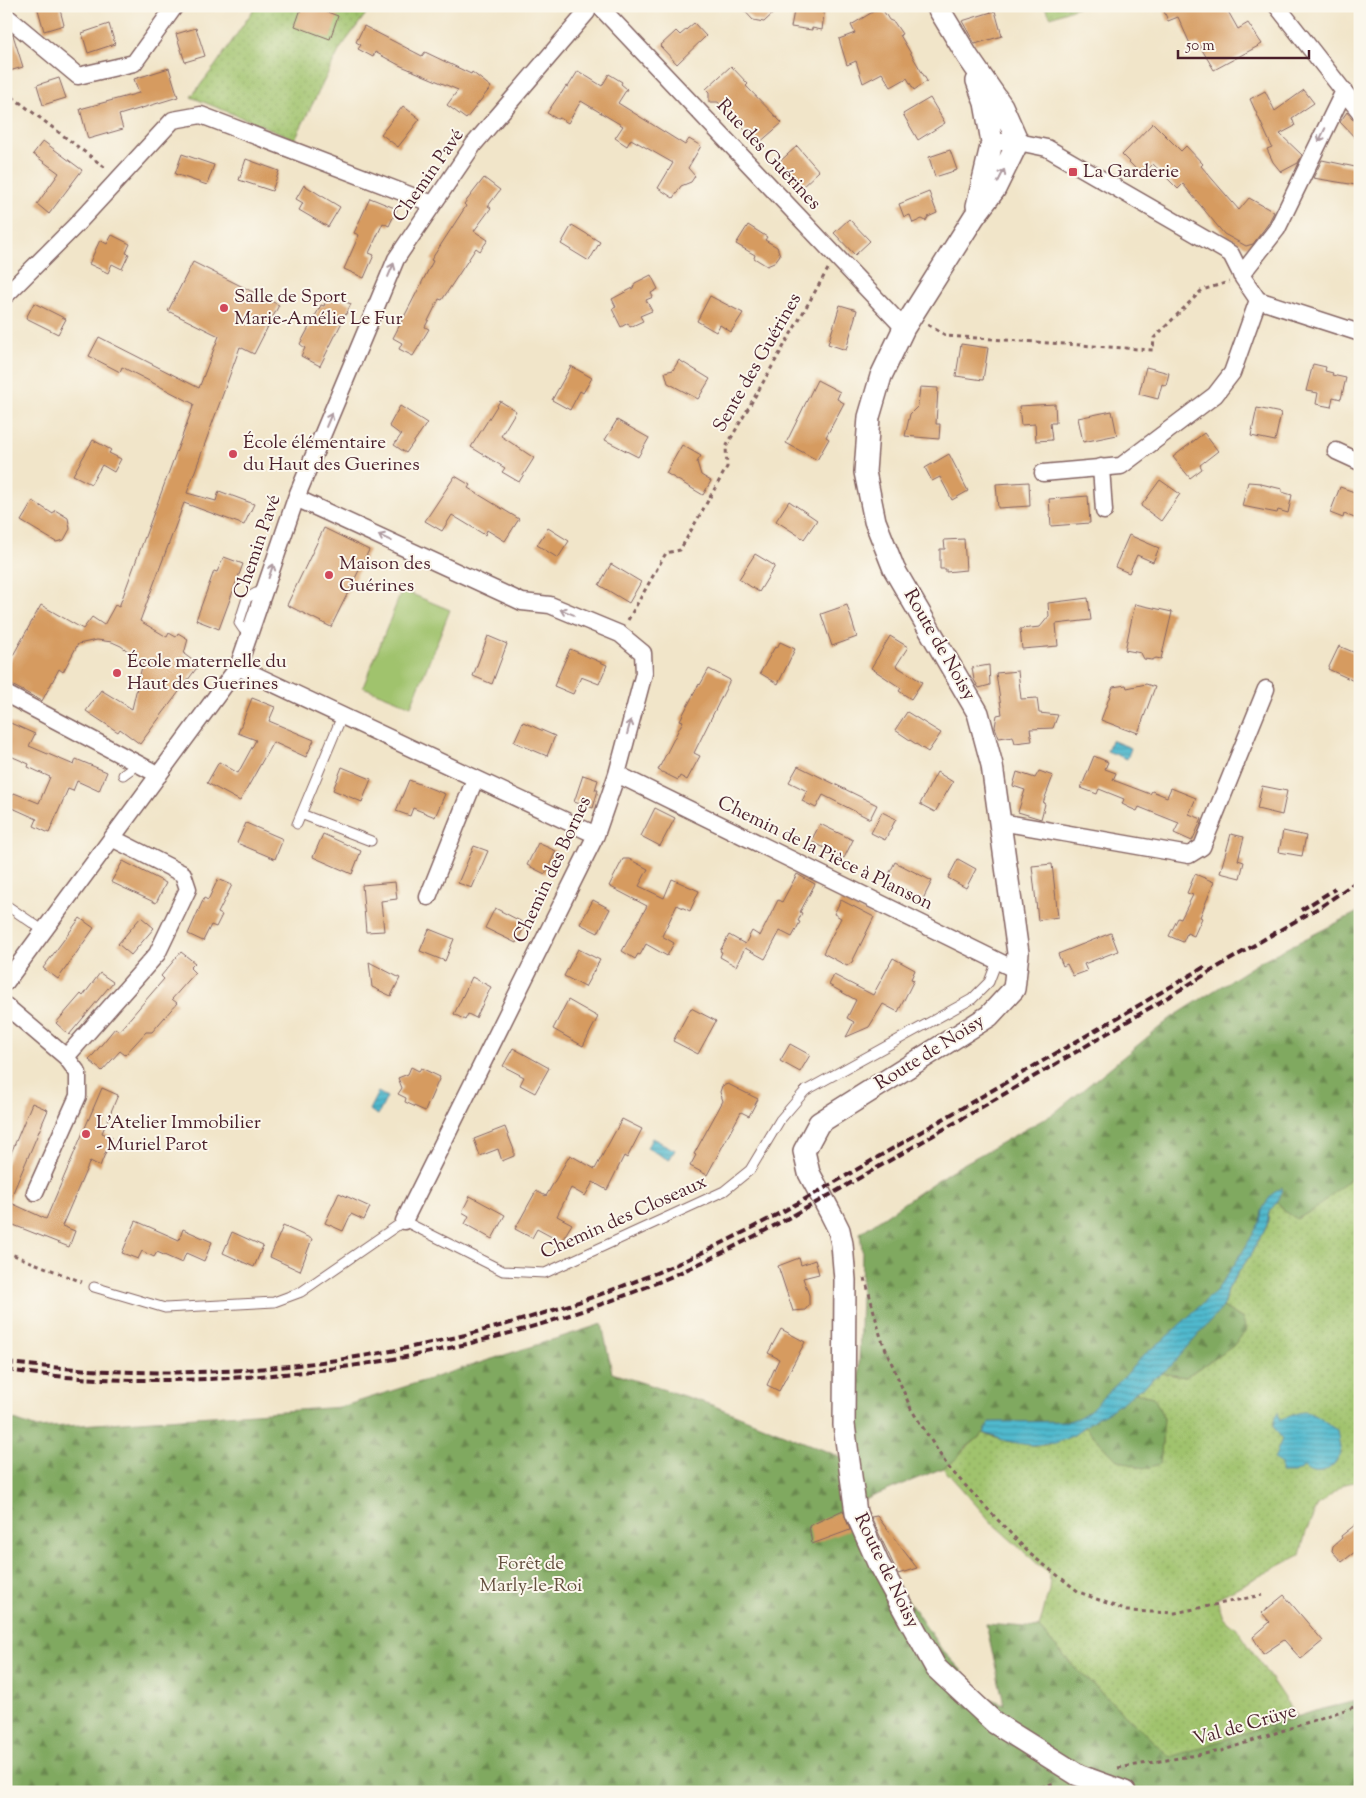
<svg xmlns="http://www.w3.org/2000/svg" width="1366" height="1798" viewBox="0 0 1366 1798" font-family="'Sorts Mill Goudy',serif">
<defs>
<pattern id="grass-dots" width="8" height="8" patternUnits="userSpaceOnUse" patternTransform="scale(1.25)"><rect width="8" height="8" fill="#a0c36d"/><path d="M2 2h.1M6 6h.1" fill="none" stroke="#8ba75f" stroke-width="1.8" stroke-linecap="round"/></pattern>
<pattern id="forest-firs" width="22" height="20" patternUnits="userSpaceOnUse" patternTransform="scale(1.25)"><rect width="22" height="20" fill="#80a960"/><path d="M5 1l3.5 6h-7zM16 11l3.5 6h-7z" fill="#6b894f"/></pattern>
<pattern id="water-rules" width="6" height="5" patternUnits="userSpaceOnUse" patternTransform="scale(1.25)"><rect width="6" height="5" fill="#50b9ce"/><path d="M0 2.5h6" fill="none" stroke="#4496a7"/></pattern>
</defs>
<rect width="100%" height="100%" fill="#fbf7ec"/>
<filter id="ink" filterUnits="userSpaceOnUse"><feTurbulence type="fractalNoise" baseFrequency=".02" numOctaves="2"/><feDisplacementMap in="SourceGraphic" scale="10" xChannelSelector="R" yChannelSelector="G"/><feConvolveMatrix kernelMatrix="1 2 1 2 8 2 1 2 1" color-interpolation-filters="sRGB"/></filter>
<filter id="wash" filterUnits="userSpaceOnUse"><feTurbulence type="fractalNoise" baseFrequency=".0096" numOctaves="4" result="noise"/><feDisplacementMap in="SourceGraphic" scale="20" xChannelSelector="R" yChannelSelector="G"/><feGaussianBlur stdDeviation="1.12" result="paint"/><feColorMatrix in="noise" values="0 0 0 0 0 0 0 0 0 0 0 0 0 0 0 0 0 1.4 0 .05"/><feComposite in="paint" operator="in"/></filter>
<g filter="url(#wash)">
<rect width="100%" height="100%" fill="#f1e5c9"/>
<path fill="url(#grass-dots)" stroke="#75714c" d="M256,6l115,1 -31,42 -45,90 -104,-42 24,-31z
M1044,6h36l-29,11z
M1360,1171v310l-16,3 -26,21 -12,27 -6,23 -83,43 6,19 13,10 60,89 -126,42 -97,-92 -34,-38 10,-38 1,-15 -57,-51 -50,-56c15,-11 27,-24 41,-35l22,8 27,4h12l29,-10 11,-9 31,33 18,-66 27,-20 24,4 23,-15 35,-43 -20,-12 4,-18 22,-32 18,-32 2,-13 8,-12 7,11 63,-30z"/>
<path fill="url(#forest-firs)" stroke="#656446" d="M1360,911v260l-45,38 -18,10 -13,-8 -8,-11 -7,12 -2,13 -18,32 -22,32 -4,18 20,12 3,12 -14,16 -47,30 -24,-4 -26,20 19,4 10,22 -4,45 -17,5 -27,-10 -31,-32c-15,11 -32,19 -51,18 -7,0 -13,-3 -20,-4 -10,-2 -21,-2 -30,-8l-21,17 -7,9 -13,9 -84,34 15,49 68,99 46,48 16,6 -18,-80 53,4 34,38 97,91 145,-46 45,-11v92h-1354v-375l31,11 304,-21 261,-83 10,49 100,32 146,59 1,-99 3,-115 -2,-17 89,-61 104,-58 118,-96 90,-57z"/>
<path fill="#a0c36d" stroke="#75714c" d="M402,590l48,20 -39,96 -48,-19z"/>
<path fill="url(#water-rules)" stroke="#4d6c7c" d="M1111,740l20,8 -4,11 -20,-8z
M378,1092l9,5 -9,18 -9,-5z
M652,1138l23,12 -6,10 -22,-12z
M1282,1187l-2,11 -11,14 -2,13 -18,32 -22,32 -4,18 -52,59 -61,45 -14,7 -22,17 -18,8 -23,2 -10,-1 -17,-3 -22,-8 5,-9 4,-2 75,-1 10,-3 11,-7 37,-36 15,-18 21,-16 55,-51 25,-37 18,-31 2,-12 9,-15z
M1278,1412l2,8c7,-2 17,-8 24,-8 12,0 23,13 33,18l4,24c-7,14 -23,26 -37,13l-10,6h-13v-9l-7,-5 8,-20 -9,-13 2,-9z"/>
<g id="blocks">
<path fill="#d69b61" d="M37,6h22l5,19 -20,6z
M302,6h9l27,10 -8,23 -35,-13z
M740,6h41l-17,16 -11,-2z
M795,6h30l-3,24 -10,-2v2l-21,-3z
M1162,6h63l13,23 10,-6 14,21 -48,26 -16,-27 -7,3 -13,-29 -10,4z
M881,7l8,13 5,2 8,12 -2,1 27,46 -13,9 -7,-12 -16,9 -9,-14 -19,10 -7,-22 -9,4 -8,-26 16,-6 -4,-8z
M995,11l7,25 -27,8 -13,-23z
M694,23l12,13 -29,28 -17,-18 16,-15 4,4z
M109,24l6,20 -27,9 -6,-20z
M364,26l58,30 3,-4 46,22 1,-2 19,15 -25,32 -19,-14 11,-15 -59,-25 -24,-13 -2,5 -15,-8 3,-4 -5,-3z
M196,28l9,28 -20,6 -9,-28z
M6,29l7,6 10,32 -17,5z
M731,66l17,18 -2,2 36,37 -24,21 -40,-42h-9v-10l-3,-3z
M169,68l9,29 -59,18 4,14 -35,10 -8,-30 59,-16 -5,-14z
M578,71l24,15 7,-12 13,8 -1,2 6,5 -9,14 67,42 4,-6 12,7 -13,22 7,8 -4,6 -10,4 -8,12 -15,-10 15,-25 -42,-24 -4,7 -12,-8 8,-12 -42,-25 -13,22 -8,-5 -3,1 -10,-6 13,-19h1l5,-8 2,1z
M59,78l7,20 -23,7 -6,-20z
M1304,90l10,13 -22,15 3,8 -15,8 22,21 -4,8 -17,9 -8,-10 -6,-13 5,-2 -22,-48 15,-8 10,20z
M930,98l15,25 -27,17 -15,-26z
M403,106l17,13 -22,28 -17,-13z
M1347,112l5,7 8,4v20l-20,-21z
M1153,123l28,28 5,-5 17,18 -2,2 38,44 10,-12 25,14 -6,12 -15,20 -7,2 -22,-12 -41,-50 -5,5 -25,-25 -11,11 -20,-20z
M43,141l39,29 -33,44 -12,-10 22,-31 -26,-19z
M797,146l22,25 -19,18 -23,-25z
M950,150l7,20 -22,7 -6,-20z
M182,154l32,11 -7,20 -32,-11z
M246,159l33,12 -7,20 -33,-11z
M1322,160l38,8v15l-4,-1v3l-43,-7z
M484,178l16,12 -12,16 3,2 -17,23 14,9 -8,11 -4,-3 -34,52 -3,-1 -14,28 4,2 -16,27 -14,-7 3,-6 -9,-5 40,-77 -2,-1 35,-54 -2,-2z
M304,185l36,22 -12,20 -29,-17 4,-7 -7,-4z
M929,192l8,21 -9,4 -2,4 -4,-2 -9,4 -3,-8 -6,2 -5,-13z
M370,198l27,11 -8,17 -6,-3 -14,30 5,2 -10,23 -20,-9 15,-34 -5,-2z
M849,219l21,22 -15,14 -21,-22z
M572,225l28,17 -11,19 -28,-17z
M748,225l19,12 -2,3 12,7 3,8 -6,8 -7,3 -13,-8 1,-3 -19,-11z
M112,235l18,9 -4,9 3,1 -7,15 -10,-5 -4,9 -19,-9 11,-24 7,4z
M193,262l86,43 -25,49 -14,-7 -53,146 29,8 3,-10 35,13 -10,21 -60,-22 -44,118 27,16 2,-4 7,4 2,-4 10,6 -4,15 15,11 -59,79 -20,-15 -2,3 -32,-21 15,-21 31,19 11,-47 -22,-16 -9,-4 -15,-2 -19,4 -15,28 -4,-3 -17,32 -36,-19v-14l35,-63 42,24 9,-12 12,8 11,-20 4,2 75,-203 -72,-37 -2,5 -31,-16 10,-19 100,51 20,-52 -51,-25z
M651,275l7,14 -7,4 2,4 -7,3 6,11 -12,5 3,5 -13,6 -2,-4 -7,4 -9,-18 4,-2 -4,-8 21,-11 2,-5z
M328,295l23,9 -31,62 -19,-10 4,-8 -5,-4 21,-39 3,1z
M710,296l33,17 -12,19 -11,-7 -4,7 -19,-11z
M34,303l32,16 -8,15 -32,-16z
M840,305l17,5 -11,40 -18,-6z
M961,344l27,4 -5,32 -27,-4z
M679,360l31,19 -12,20 -30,-16 -3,-11 8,-2z
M1313,364l13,3 -1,4 8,2 -1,2 14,3 -5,21 -8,-2 -2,10 -15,-3 2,-11 -12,-2z
M571,366l21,12 -9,15 -3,-2 -10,19 -18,-10z
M1146,367l23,6 -3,13 -4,-2 -4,15 -19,-5z
M817,380l23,12 -3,7 7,4 -18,34 3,2 -12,21 -31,-17z
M920,387l18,1 -2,36h4l-1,15 -34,-3 5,-22 8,-8z
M500,401l16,10 -15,25 33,22 -15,24 -17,-10 3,-4 -34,-21z
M1055,404l1,19h-6l2,17 -16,1 -1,-17 -14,1 -2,-19z
M400,406l27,17 -21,30 -12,-8 7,-10 -12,-9z
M1257,408l24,5 -6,28 -24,-5z
M1112,411l5,24 -34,7 -5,-24z
M617,420l32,18 -11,19 -33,-17z
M1204,433l14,18 -18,14 2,4 -12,9 -17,-21z
M93,440l18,10 -2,3 12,6 -7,13 -12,-7 -11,19 -18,-9z
M682,445l19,11 -4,6 4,13 10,6 -8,14 -37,-22z
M949,454l19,37 -16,9 -12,-23 -8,4 -7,-13z
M455,476l15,9 -2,3 51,31 -14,22 -18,-11 -2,5 -33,-20 -10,16 -17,-10z
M1160,480l20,14 -19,27 -20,-15z
M1029,482l1,24 -32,2 -2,-24z
M1248,482l13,1v1l21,5v3l10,3 -4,18 -10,-3 -1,3 -35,-7z
M1340,487l20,7v26l-16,-6 -1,4 -13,-5z
M1088,496l2,27 -39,3 -2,-27z
M33,501l20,13 2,-4 13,8 2,11 -6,11 -8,2 -35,-21z
M789,501l28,19 -13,19 -28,-18z
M324,528l45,22 -38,77 -44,-22z
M548,528l21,13 -11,17 -21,-13z
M1129,535l30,13 -6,14 -16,-7 -8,18 -14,-6z
M964,539l2,31 -20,2v-3h-6v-20h5l-1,-9z
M755,554l20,12 -16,26 -20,-13z
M224,557l19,7 -24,65 -23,-9 18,-49 3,1z
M611,564l30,18 -12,21 -30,-18z
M1088,598l3,22 -35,4 2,22 -36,3 -2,-20 20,-2 9,-11 -1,-13z
M1135,604l37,8 -11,47 -5,-1 -4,2 -8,-1 -3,-6 -16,-3z
M847,605l10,32 -25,9 -11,-32z
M488,636l19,8 -15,40 -19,-8z
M890,636l18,11 -12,19 26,16 -11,17 -12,-8 2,-3 -30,-20z
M780,642l15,7 -17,35 -18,-11 15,-26 2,1z
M1339,646l21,9v14l-6,12 -26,-12z
M570,649l37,16 -8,19 -18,-7 -8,17 -19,-8z
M989,665l1,20 -11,3 -5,-8 -2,-12z
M709,669l21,11 -36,73 6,3 -13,24 -7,-4 -2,4 -20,-10 25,-49 -3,-1 19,-36 1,1z
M1018,671l3,28 16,-1 2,15 19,2 -5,13 -23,1 2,12 -17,2 -2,-7 -14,2 -4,-11 2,-12 5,-1 -6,-41z
M1146,684l9,3 -17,46 -8,-3v1l-29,-11 12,-33 13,-2 1,3z
M252,698l23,9 -6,14 45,19 -8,17 -33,-15 -33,59 -33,-18 12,-21 19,11 18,-33 -18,-7z
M907,712l34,21 -13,19 -33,-22z
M6,721l29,13 -6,12 45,19 2,-6 31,13 -8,19 -22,-10 -4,10 -5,-2 -19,44 -15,-7 3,-7 -29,-13 6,-13 25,10 11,-26 -22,-10 1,-3 -23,-10z
M523,722l32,14 -8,20 -33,-14z
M1094,756l14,6 -3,7 11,4 -3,7 37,14 2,-3 15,6 4,-9 25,10 -7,16 13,5 -10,22 -18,-8 5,-10 -40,-16 -2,4 -7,-3 -8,-4 2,-5 -25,-10 -2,5 -16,-6z
M798,766l79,39 -7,14 -47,-24 -7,13 -14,-7 5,-10 -18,-9z
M342,767l29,12 -9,23 -29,-12z
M1039,771l14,5 -10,27 2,1 -4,15 -23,-7 7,-22 -12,-4 4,-14 18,6z
M937,772l16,10 -18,30 -15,-8z
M583,775l15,5 -3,10h3l-5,18 -19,-6z
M409,780l36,14 -10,23 -22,-9 -3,8 -14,-5z
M1262,786l25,5 -5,24 -25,-6z
M655,808l20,10 -15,28 -19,-10z
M882,812l14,7 -11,21 -14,-7z
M246,823l37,16 -8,20 -38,-16z
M820,824l33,16 -9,18 -33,-17z
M1283,831l23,5 -4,20 -23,-4z
M323,834l38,17 -9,23 -39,-17z
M1231,834l13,3 -6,23 6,2 -4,16 -20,-5z
M538,843l18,8 -11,23 -18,-9z
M474,846l14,5 -16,37 -14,-5z
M623,859h6l19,10 -9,17 25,12 8,-19 27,12 -9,20 -13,-6 -15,31 12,7 -7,13 -21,-12 -6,11 -2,-1 -3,5 -13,-8 25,-45 -38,-20z
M958,859l18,10 -10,19 -18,-10z
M123,861l43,22 -10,20 -45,-21z
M895,862l37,19 -9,18 -37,-19z
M1052,864l6,53 -20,3 -6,-54z
M797,874l18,10 -15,28 2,1 -4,8 2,1 -8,15 -12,-6 -15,28 -20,-11 -9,18 -16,-9 2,-5 -2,-1 9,-16 16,9 7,-13 8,5 18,-36 4,2z
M1195,874l19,8 -14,35 2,1 -8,18 -7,-3 -4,9 -14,-6 9,-18 3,1 12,-24 -6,-2z
M218,879l14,6 -14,28 4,2 -6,12 -5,-2 -8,16 -15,-7 16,-36 4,2z
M395,882l2,17 -16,2 3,30 -18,1 -4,-47z
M593,900l17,9 -12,24 -18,-9z
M841,900l33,17 -17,35 -5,10 -5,4 -24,-13 18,-35 -7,-4z
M495,908l31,16 -10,19 -31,-15z
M141,917l13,11 -23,27 -13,-11z
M80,918l14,10 -36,51 -15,-11z
M429,929l25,10 -9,22 -25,-10z
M1111,933l7,18 -34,13 3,7 -14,5 -6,-12 -4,2 -5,-12z
M578,949l22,11 -15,27 -21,-11z
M181,952l14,11 -5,5 5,5 -23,26 5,4 -25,29h-6l-21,23 -5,-4 -18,20 -13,-11 26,-32 4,3 45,-52 -3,-3z
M893,958l22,12 -4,9 3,1 -16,32 -15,-8 -14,23 -23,10 8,-15 -7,-4 9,-18 -27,-15 5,-10 39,20z
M369,962l31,16 -9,18 -19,-9z
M100,973l13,9 -44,53 -13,-12 25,-29 2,2z
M472,977l19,10 -15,31 -8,-4 -3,6 -11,-6z
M568,1000l30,17 -15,29 -30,-17z
M691,1008l25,13 -18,33 -25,-13z
M790,1044l20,11 -10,17 -20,-11z
M513,1048l36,20 -14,25 -15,-8 4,-8 -21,-11z
M411,1067l8,4 2,-3 19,9 -15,34 -20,-9 1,-4 -8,-4 4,-6 -4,-10 10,-4z
M728,1084l30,15 -9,17 -8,-4 -34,63 -17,-9 6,-11 -2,-1 29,-53 -3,-9 2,-6z
M102,1088l16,7 -16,38 10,4 -12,29 -10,-5 -28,65 13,5 -6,16 -63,-25v-57l26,-62 16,7 -39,92 37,17z
M622,1119l20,10 -15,29 -3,-2 -17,34 -14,-8 -8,14 -14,-8 -14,28 15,8 -11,18 -24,-13 -5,9 -17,-9 21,-38 10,5 24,-41 25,14z
M505,1127l9,23v6l-12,5 -4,-12 -18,7 -6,-17z
M339,1193l31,14 -6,13 -13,-6 -8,17 -18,-8z
M470,1196l35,19 -13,24 -27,-15 4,-8 -7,-4z
M136,1221l43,19 4,-11 29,13 -8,19 -18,-8 -4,10 -25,-11 -3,5 -12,-6 -4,8 -16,-6z
M283,1226l29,13 -12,32 -30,-14z
M232,1232l31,14 -9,21 -31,-14z
M799,1258l2,7 14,-5 4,14 -16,4 6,17v10l-4,5 -12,1 -15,-45z
M781,1329l24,13 -26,49 -12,-6 12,-26 -11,-6z
M843,1510l7,20 -38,14 -3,-18z
M877,1516l40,52 -19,6 -27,-57z
M1360,1521v27l-18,14 -10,-11 1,-5 9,-8 -1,-2z
M1284,1595l39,46 -22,18 -17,-19 -21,14 -10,-17 17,-15 -8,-9z"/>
</g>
</g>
<g filter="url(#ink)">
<use href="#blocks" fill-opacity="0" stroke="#846462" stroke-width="1"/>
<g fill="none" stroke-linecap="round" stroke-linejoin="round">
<defs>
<path id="service" d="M250,633l-7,-4 -4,-6 8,-25 9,-5 8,-1
M123,775l15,-11
M301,814l70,27
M297,824l45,-108
M6,905l38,26
M94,1287l71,21 109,-6 27,-10 103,-71 99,50 42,2 179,-82 26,-21 30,-50 25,-29 167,-92 17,-17 8,-21"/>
<path id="minor" d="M1277,6l83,106
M603,10l301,318
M6,16l72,60 56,-13 41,-57
M992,142h26l29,6 184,106 12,24 15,22 102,33
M1241,275l36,-46 67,-138
M6,295l69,-69 98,-106 28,-5 232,89
M1336,451l24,11
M1101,467l3,44
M1043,473l78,-7 94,-71 17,-22 26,-73
M296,498l226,104 28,3 70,29 23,19 1,20 -27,101 -21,61 -192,386
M238,667l358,168
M6,694l153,81
M617,774l399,196
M1001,822l188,33 13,-8 64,-158
M428,897l47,-118
M6,982l232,-315 58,-169 100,-239 78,-115 113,-132
M6,1006l60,51 12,16v23l-43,96
M66,1057l91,-103 31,-65 -5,-15 -71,-36"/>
<path id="tertiary" d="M937,6l31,51 34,49 16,36 -23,47 -21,28 -70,111 -23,48 -12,41 -4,55 10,49 19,48 84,144 14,52 26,188 -4,36 -25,27 -170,107 -15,28 5,22 21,39 9,18 3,14 3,36 -1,145 12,88 22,50 58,105 59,55 83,52 47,17
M977,206l15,-64 -7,-39 -8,-22"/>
</defs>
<use href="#service" stroke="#846462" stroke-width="11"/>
<use href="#minor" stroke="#846462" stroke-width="19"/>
<use href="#tertiary" stroke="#846462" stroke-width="24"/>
<path stroke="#846462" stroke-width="3" stroke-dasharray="4 4" stroke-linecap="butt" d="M6,92l101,77
M928,325l19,11 206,14 1,-12 48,-48 27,-8
M628,620l38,-67 14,-3 47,-83 -1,-20 102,-178
M6,1252l76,30
M865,1278l16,60 30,71 37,58 82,87 49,38 48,19 48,2 87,-18
M1118,1768l103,-17 139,-46
M1026,1792l28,-9"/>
<use href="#service" stroke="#fff" stroke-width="9"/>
<use href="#minor" stroke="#fff" stroke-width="16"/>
<use href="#tertiary" stroke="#fff" stroke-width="21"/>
<path stroke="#4a1f2b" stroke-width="4" stroke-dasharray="8 4" stroke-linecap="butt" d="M1301,910l34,-21
M6,1363c43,4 87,8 130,9 175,5 358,-33 520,-99 90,-37 174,-88 258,-137 97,-57 195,-113 292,-170
M6,1370c31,4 62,8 93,9 181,7 366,-21 535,-87 94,-37 180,-88 267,-138 81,-47 162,-94 242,-142 59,-35 118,-72 179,-106l38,-27"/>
</g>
<defs><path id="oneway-shaft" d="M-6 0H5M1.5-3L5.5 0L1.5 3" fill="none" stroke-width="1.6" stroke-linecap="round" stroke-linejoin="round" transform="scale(1.25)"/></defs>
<g stroke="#ae9aa0">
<use href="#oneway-shaft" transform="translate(1322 135) rotate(116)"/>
<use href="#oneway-shaft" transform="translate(1001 176) rotate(-63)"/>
<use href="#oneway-shaft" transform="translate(391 270) rotate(-67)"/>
<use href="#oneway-shaft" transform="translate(329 420) rotate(-67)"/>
<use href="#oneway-shaft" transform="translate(385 538) rotate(-155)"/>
<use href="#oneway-shaft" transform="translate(271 571) rotate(-71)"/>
<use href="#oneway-shaft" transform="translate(567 612) rotate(-158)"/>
<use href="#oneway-shaft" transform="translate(629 727) rotate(-75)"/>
</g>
</g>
<g fill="#d1495b" stroke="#fbf7ec" stroke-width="2">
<rect x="1068" y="167" width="10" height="10" rx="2.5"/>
<circle cx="224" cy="308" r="5"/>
<circle cx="233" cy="454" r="5"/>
<circle cx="329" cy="575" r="5"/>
<circle cx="117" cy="673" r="5"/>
<circle cx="86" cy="1134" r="5"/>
</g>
<g text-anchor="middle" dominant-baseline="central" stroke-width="4" stroke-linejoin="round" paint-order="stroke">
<g font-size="19" fill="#4a1f2b" stroke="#fbf7ec">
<text transform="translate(768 155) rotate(47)">Rue des Guérines</text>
<text transform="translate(429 176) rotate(-55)">Chemin Pavé</text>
<text transform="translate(758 363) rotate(-60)">Sente des Guérines</text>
<text transform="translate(258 547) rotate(-71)">Chemin Pavé</text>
<text transform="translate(939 645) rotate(60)">Route de Noisy</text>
<text transform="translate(825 854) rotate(26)">Chemin de la Pièce à Planson</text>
<text transform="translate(553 870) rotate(-65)">Chemin des Bornes</text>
<text transform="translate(930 1053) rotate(-32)">Route de Noisy</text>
<text transform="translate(624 1218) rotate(-24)">Chemin des Closeaux</text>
<text transform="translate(886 1571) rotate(64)">Route de Noisy</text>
<text transform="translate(1245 1726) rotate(-16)">Val de Crüye</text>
</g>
<g font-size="19" fill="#4a1f2b" stroke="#fbf7ec" text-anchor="start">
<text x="1083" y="172">La Garderie</text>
<text x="234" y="297">Salle de Sport<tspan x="234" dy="22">Marie-Amélie Le Fur</tspan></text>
<text x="243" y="443">École élémentaire<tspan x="243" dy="22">du Haut des Guerines</tspan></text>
<text x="339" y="564">Maison des<tspan x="339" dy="22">Guérines</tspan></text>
<text x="127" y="662">École maternelle du<tspan x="127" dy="22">Haut des Guerines</tspan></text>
<text x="96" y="1123">L'Atelier Immobilier<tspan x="96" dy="22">- Muriel Parot</tspan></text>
</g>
<g font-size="19" fill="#64503f" stroke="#fbf7ec">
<text x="531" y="1564">Forêt de<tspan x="531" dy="22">Marly-le-Roi</tspan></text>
</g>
</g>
<rect width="1366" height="1798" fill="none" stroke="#fbf7ec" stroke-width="25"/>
<path d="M1178 50v8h131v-8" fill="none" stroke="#4a1f2b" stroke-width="2.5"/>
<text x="1186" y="50" font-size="15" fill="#4a1f2b" stroke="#fbf7ec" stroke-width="4" paint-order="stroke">50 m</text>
</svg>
